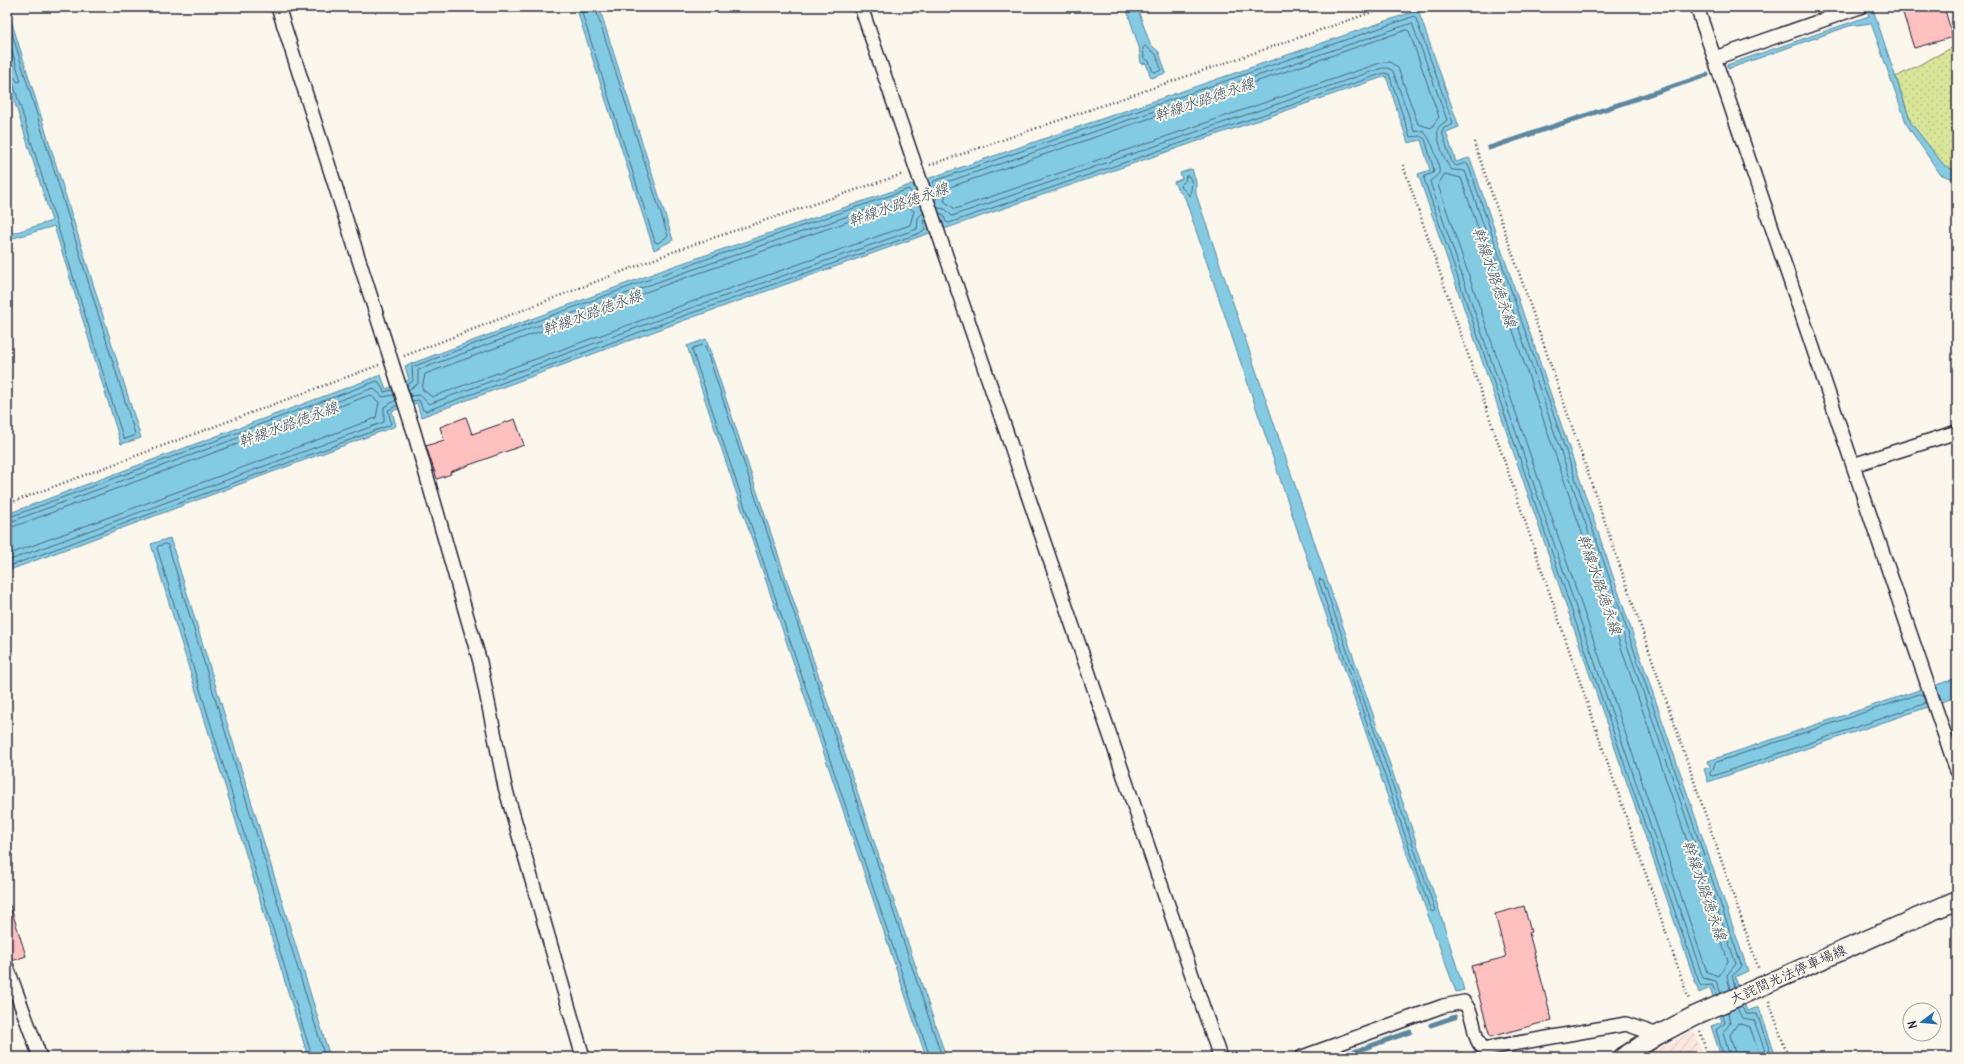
<svg xmlns="http://www.w3.org/2000/svg" width="1964" height="1064" viewBox="0 0 1964 1064" font-family="Delius,'Klee One',sans-serif">
<defs>
<pattern id="industrial-furrows" width="10" height="10" patternUnits="userSpaceOnUse"><rect width="10" height="10" fill="#fce7df"/><path d="M-1 1l2-2M0 10L10 0M9 11l2-2" fill="none" stroke="#d8c6c0"/></pattern>
<pattern id="garden-dots" width="8" height="8" patternUnits="userSpaceOnUse"><rect width="8" height="8" fill="#d9e699"/><path d="M2 2h.1M6 6h.1" fill="none" stroke="#bac585" stroke-width="1.8" stroke-linecap="round"/></pattern>
</defs>
<rect width="100%" height="100%" fill="#fbf7ec"/>
<filter id="ink" filterUnits="userSpaceOnUse"><feTurbulence type="fractalNoise" baseFrequency=".025" numOctaves="2"/><feDisplacementMap in="SourceGraphic" scale="8" xChannelSelector="R" yChannelSelector="G"/><feConvolveMatrix kernelMatrix="1 2 1 2 8 2 1 2 1" color-interpolation-filters="sRGB"/></filter>
<g filter="url(#ink)">
<path fill="url(#industrial-furrows)" d="M1694,1030l9,27h-60z"/>
<path fill="url(#garden-dots)" stroke="#7e846a" d="M1957,45v127l-13,-6 -33,-43 -15,-46z"/>
<path fill="#83cbe3" stroke="#5c87a0" d="M7,7l134,431 -20,6 -67,-218 -47,14v-5l45,-14 -45,-143z
M576,7h23l74,233 -19,10z
M1126,7h11l13,37 9,8 7,21 -15,5 -5,-15 -5,1 -2,-17z
M1418,10l41,117 -13,5 10,30 13,-4 2,3 277,810 -13,6 12,34 12,-4 17,50h-55l-10,-31 11,-4 -12,-34 -11,5 -281,-819 12,-4 -9,-30 -13,3 -22,-67 -442,153 -4,-13 -13,5 3,12 -242,86 -267,98 -4,-14 -25,8 4,15 -389,145v-57l374,-139 5,14 23,-9 -4,-14 266,-99 242,-83 5,12 14,-4 -5,-13z
M1874,12l37,111 33,42 13,7v9l-17,-7 -33,-49 -36,-102 -22,3 -121,43 -1,-4 142,-49 -1,-3z
M1192,169l4,13v12l240,706 28,90 -8,2 -32,-88 -239,-706 -8,-10 -3,-6 8,-3 -2,-6z
M706,339l240,718h-20l-239,-711z
M170,538l160,519h-22l-157,-513z
M1957,678v19l-15,5 -6,-17z
M1925,688l6,18 -223,76 -4,-13 6,-2 -2,-6z"/>
<g fill="none" stroke-linecap="round" stroke-linejoin="round">
<path stroke="#49667e" stroke-width="1" d="M580,7l75,235 3,1 10,-7 -73,-229
M7,17l128,417 -1,2 -9,3 -2,-2 -110,-354 -6,-3
M1407,30l2,1 30,86 -8,11 -13,-4 -20,-56 -8,-6h-7l-428,147 -11,-8 4,-13z
M7,34l14,47 -3,1 -5,-6 -6,-1
M1145,46l11,8 5,15 -1,2 -7,1 -4,-11 -5,-3 -1,-10z
M1445,174l16,4 267,783 -9,15 -12,-4 -269,-787z
M1186,176h3l3,7 -2,13 -10,-10 5,-5z
M933,195l3,-4 -3,-8 1,-2 481,-165 38,107 -1,2 -8,3 -2,4 10,31 4,3 10,-3 2,1 274,803 -10,9 3,11
M935,200l5,-5 1,-11 471,-161 35,97c-2,3 -7,4 -9,8 -3,7 8,38 14,42l13,1 271,793 -9,11 3,14
M903,203l11,8 -4,14 -227,80 -251,92 -10,-8 3,-15 251,-93z
M938,208l7,1 7,7 430,-148h6l5,3 21,60 10,1c6,4 17,34 15,41 -2,4 -7,5 -9,9l273,796 13,3 5,12
M939,213l4,1 3,8 3,1 435,-150 5,1 21,63 10,-1 5,3 9,31 -1,3 -8,3 -1,3 276,806 2,1 10,-1 5,10
M407,385l6,-4 -1,-14 260,-96 237,-82 6,9 4,2
M408,390l10,-6v-14l256,-94 232,-80 8,8 7,1
M410,396l10,-1 9,9 256,-94 232,-81 1,-11 5,-5
M412,401l7,-1 4,10 3,1 260,-96 237,-83 2,-2 -2,-9 2,-4
M7,518l370,-137 2,1 5,10 9,-2
M7,523l366,-135 10,9 11,-2
M7,529l363,-134 9,7 -3,16 -369,137
M7,561l377,-139v-15l12,-7
M7,567l383,-142 1,-2 -3,-13 10,-5
M1320,579l3,1 109,321 3,9 -2,2 -2,-1 -3,-8 -109,-321z
M1920,694l3,1 2,7 -1,2 -211,72 -3,-1v-3l3,-3 2,-6z
M1741,1006l5,8h11l15,43
M1737,1008l5,10 12,2 13,37
M1728,1012l2,11 -7,10 7,24
M1723,1014l2,9 -9,7 8,27
M312,1057l-155,-509 1,-2 7,-2 3,1 157,512
M930,1057l-238,-707 1,-2 9,-3 3,1 237,711
M1736,1057l-6,-22 8,-12 12,4 10,30"/>
<path stroke="#5c87a0" stroke-width="5" d="M1489,148l218,-73
M1431,1025l24,-8
M1339,1057l71,-25"/>
</g>
<path fill="#fec1c0" stroke="#22223b" d="M1901,7h43l9,30 -39,11z
M466,417l6,17 43,-15 9,26 -74,27 1,2 -14,5 -11,-33 18,-6 -4,-13z
M10,905l16,51 -14,5 -5,-16v-39z
M1524,906l7,26 -2,1 23,87 -62,17 -19,-71 35,-9 -11,-43z"/>
<g fill="none" stroke-linecap="round" stroke-linejoin="round">
<defs>
<path id="street" d="M278,7l136,425 66,230 25,125 78,270
M861,7l359,1050
M1697,7l260,764
M1715,58l145,-51
M1853,465l104,-33
M7,967l33,90
M1302,1057l141,-51 21,-4c13,16 7,36 20,47l142,-25 32,11"/>
<path id="secondary" d="M1623,1057l35,-22 36,-19 263,-116"/>
</defs>
<use href="#street" stroke="#22223b" stroke-width="16"/>
<use href="#secondary" stroke="#22223b" stroke-width="21"/>
<path stroke="#22223b" stroke-width="2.5" stroke-dasharray="1 3" stroke-linecap="butt" d="M1474,142l285,828
M930,165l457,-158
M1403,165l286,835
M404,356l279,-108 220,-74
M7,504l372,-139
M1769,1001l19,56
M1700,1031l8,26"/>
<use href="#street" stroke="#fbf7ec" stroke-width="13"/>
<use href="#secondary" stroke="#fbf7ec" stroke-width="18"/>
</g>
</g>
<g text-anchor="middle" dominant-baseline="central" stroke-width="4" stroke-linejoin="round" paint-order="stroke">
<g font-size="14" fill="#22223b" stroke="#fbf7ec">
<text transform="translate(1788 974) rotate(-24)">大詫間光法停車場線</text>
</g>
<g font-size="15" font-style="italic" fill="#3f556d" stroke="#fbf7ec">
<text transform="translate(1204 99) rotate(-19)">幹線水路徳永線</text>
<text transform="translate(898 204) rotate(-19)">幹線水路徳永線</text>
<text transform="translate(1495 277) rotate(71)">幹線水路徳永線</text>
<text transform="translate(592 312) rotate(-20)">幹線水路徳永線</text>
<text transform="translate(288 424) rotate(-20)">幹線水路徳永線</text>
<text transform="translate(1600 584) rotate(71)">幹線水路徳永線</text>
<text transform="translate(1705 890) rotate(71)">幹線水路徳永線</text>
</g>
</g>
<rect width="1964" height="1064" fill="none" stroke="#fbf7ec" stroke-width="24"/>
<rect x="12" y="12" width="1940" height="1040" fill="none" stroke="#22223b" stroke-width="1.5" filter="url(#ink)"/>
<g transform="translate(1922 1022) rotate(254)"><circle r="19" fill="#fbf7ec" stroke="#a4a2a5"/>
<path d="M0-3L7 15L0 10L-7 15Z" fill="#1f6fb2"/>
<text y="-6" font-size="11" font-weight="bold" text-anchor="middle" fill="#22223b">N</text>
</g>
</svg>
